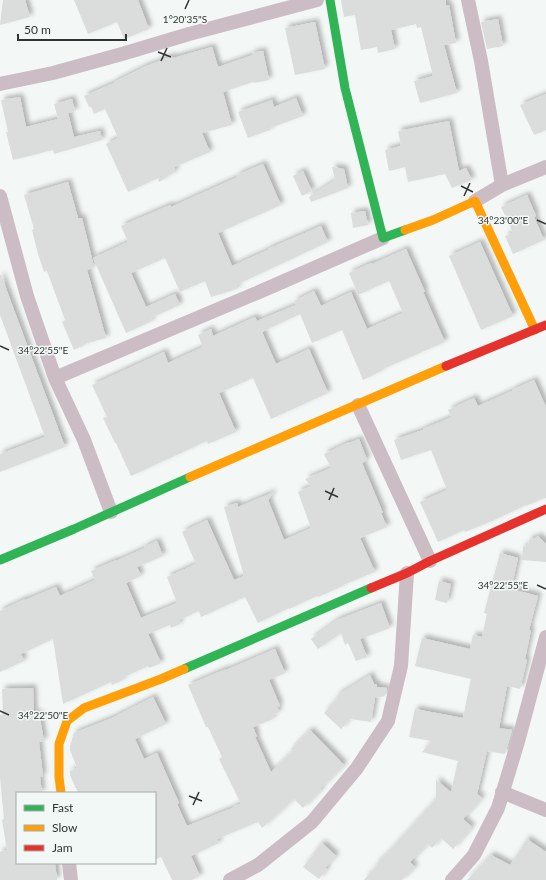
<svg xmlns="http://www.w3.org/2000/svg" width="546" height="880" viewBox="0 0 546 880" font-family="Lato,sans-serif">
<defs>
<filter id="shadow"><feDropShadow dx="3.5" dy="-3.5" stdDeviation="2" flood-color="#0004"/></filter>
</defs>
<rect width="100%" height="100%" fill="#f3f7f5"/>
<path fill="#dadddb" filter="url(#shadow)" d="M3,0h22l5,17 -30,8z
M74,0h64l11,29 -25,10 -7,-17 -29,12z
M341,0h105v6l3,-1 7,38 -12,2 13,48 -37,10 -6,-22 19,-5 -12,-49 -4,1 -1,-4 -25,6 4,19 -17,4 -1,-6 -16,3 -6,-35 -11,2z
M498,19l5,27 -16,3 -6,-27z
M315,22l10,47 -30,6 -10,-47z
M212,47l6,20 35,-12 -1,-2 11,-2 6,29 -15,3 -1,-1 -30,10 9,33 -30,8 8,19 -36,15 1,5 -16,10 -1,-4 -30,14 -22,-48 12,-6 -13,-29 -11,5 -3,-7h-2l-5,-11 30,-13v-1l30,-15 28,-11 1,2z
M546,94v36l-12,5 -14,-30z
M20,97l6,30 32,-8 -4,-15 18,-5 3,12 -7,2 6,24 26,-6 2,9 -48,14 -1,-4 -40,10 -7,-28h2l-7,-32z
M296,98l7,18 -33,12v2l-22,8 -10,-26 34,-12 2,7z
M449,121l10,50 7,-3 6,12 -20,8 -7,-14 -37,8 -3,-15 -16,4 -4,-21 16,-4 -3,-15z
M263,164l18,41 -63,28 14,33 36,-16v-1l53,-23 7,16 -92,43 1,4 -26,8 -6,-16 -25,11 -15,-34 -34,15 15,34 29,-13 5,11 -29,13 1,3 -26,12 -33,-75 35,-16 -7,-16 49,-21 1,2 67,-30 -1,-2z
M332,167l12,2 4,19 -37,14 -2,-5 26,-17z
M303,171l9,20 -10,5 -9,-20z
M68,182l10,36h4l12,49 -7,3 19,68 -18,5 -14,7 -12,-28 3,-2 -18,-49 -3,1 -6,-18 -6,-24 2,-1 -10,-34z
M527,195l9,21 -2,1 10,23 -31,14 -8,-18 8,-3 -12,-26z
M365,211l3,14 -15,3 -2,-15z
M480,242l33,74 -32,14 -32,-74z
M406,249l19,43h-2l22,50 -62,27v1l-20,10 -21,-50 -30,13 -12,-29 -38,18 14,32 33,-15 19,44 -57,26 -18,-41 -34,15 17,39 -28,12 -1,-3 -76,35 -15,-33h-1l-12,-25 4,-1 -15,-32 72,-33 4,11 35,-16 -5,-12 13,-6 2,7 42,-19 2,4 39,-16 -2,-4 20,-10 7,15 30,-14 16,37 36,-16 -14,-32 -31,14 -9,-22 22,-10 1,1z
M0,275h1l64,172 -65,25v-18l45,-17 -45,-122z
M534,380l12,27v91l-4,1 -16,7v-1l-34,16 -27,11 -1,-2 -26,12 -18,-40 27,-12 -16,-40 -30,10 -7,-20 29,-10v-1l29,-12 -4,-7 26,-12 4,8 34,-15v-1z
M359,439l8,21 -5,3 21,50h-2l6,14 -27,11 15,34 -32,13v1l-25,11 -1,-1 -28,13v-1l-31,15 -13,-26 -44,20 -2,-6 -20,9 1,4 -9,4 -1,-3 -22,9 13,29 -12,5 -1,-2 -26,12 1,2 -11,5 -1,-3 -48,22 -10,-65 -32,15 3,7 -24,11v-61l25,-12v1l31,-13 4,9 35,-16 -4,-9 25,-11v1l29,-13 -1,-1 13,-6 6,15 -26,11 4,9 -15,7 15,35 36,-15 -10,-26 29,-13 -14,-32 25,-12 27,60 10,-4 -20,-69 13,-4 1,4 36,-15 -6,8 16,40 27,-12 -13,-36 13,-6 -6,-7 26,-11 -7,-14 25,-12v1z
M538,536l8,8v18l-24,-2 1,-14 4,1 3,-9 4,1z
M500,553l18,5 -7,31 27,7 -9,34h2l-6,29 2,1 -7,29 -13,-3 -8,42 13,2 -7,24 -18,-3 -10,43 5,4 -19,21 9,8 -19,22 -12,-11 -9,10 -4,-4 -18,18 5,5 -13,13h-38l13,-15 -1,-1 14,-14 46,-51v-19l15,12 7,-31 -36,-9 9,-11 -22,-4 6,-28 48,9 8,-39 -56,-13 7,-28 48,11 3,-14 9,2 5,-23 -3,-1z
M439,581l12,3 -4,19 -12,-3z
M381,603l9,25 -30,11 7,18 -11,4 -8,-18 -3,2 -4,-12 -23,16 -7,-10 26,-19z
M275,649l10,24 -16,7 11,26 -3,1 2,5 -7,4 1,3 -20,8 4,10h-2l16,35 22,-21 -2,-2 19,-19 34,35 -24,24 1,1 -18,18 -9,-9 -32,29 -4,-6 -41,17 2,4 -28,13 9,20 -8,4h-20l-11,-23 -6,3v-67h-77l-8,-18v-4l7,-3 -7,-18v-4l4,-13 38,-15 41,-21 13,27 -31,15 9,20 13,-6 22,50 -2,1 10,22 48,-19 -1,-1 7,-2 -22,-45 3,-2 -14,-30h-2l-18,-42 38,-16v1z
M370,675l4,9h3v3l10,1 -2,8 -10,2 -4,24 -21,-3 -9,10 -17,-16 13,-15 -1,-2z
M33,688l1,26 5,-1 5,28 -5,1 4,34 -3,1 2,16h-25v70h38l2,17h-57v-28l7,-2 -5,-30 2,-1 -4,-42v-62h3l-1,-26z
M527,839l19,13v28h-79l24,-25 19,10z
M322,843l14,13 -11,12 2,1 -8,10 -16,-12 11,-13 -1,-1z"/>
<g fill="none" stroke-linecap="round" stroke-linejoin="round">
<path stroke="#ccbcc4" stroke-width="14" d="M468,0l13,61 21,124
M0,84l53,-11 69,-19 67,-20 128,-34
M0,196l27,100 28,82 29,62 27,72
M475,201l27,-16 44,-18
M55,378l204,-86 124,-54
M358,405l72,156
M502,792l44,18
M69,863l2,17
M230,880l28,-15 54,-43 45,-54 31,-47 13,-55 6,-93
M452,880l22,-25 24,-47 21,-70 27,-101"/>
<path stroke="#30b455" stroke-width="9" d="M330,0l15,88 38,150 22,-8
M0,560l74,-31 116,-52
M184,669l187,-81"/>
<path stroke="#ff9f0a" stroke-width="9" d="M405,230l28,-10 42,-19 60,129
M190,477l256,-111
M61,793l-2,-16v-33l8,-23 17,-13 77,-29 23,-10"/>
<path stroke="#e5322d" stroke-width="9" d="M446,366l100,-41
M371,588l36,-15 23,-12 116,-52"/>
</g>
<path fill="none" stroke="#313433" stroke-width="1.5" d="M185,9l4,-9M158,52l13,5M161,61l6,-13M461,186l12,6M464,196l6,-13M537,220l9,4M0,346l9,4M325,491l13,6M329,500l5,-12M537,585l9,4M0,711l9,4M189,796l13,5M193,805l6,-13"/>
<g font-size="10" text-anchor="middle" fill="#313433" stroke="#f2f8f6" stroke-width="3" stroke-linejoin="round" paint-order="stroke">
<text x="185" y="23">1°20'35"S</text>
<text x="503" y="224">34°23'00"E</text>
<text x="43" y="354">34°22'55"E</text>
<text x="503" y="589">34°22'55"E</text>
<text x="43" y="719">34°22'50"E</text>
</g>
<rect x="16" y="792" width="140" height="72" fill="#f2f8f6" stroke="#a5aaa8"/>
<rect x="24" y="805" width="20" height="6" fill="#30b455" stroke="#a5aaa8"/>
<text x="52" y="812" font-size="12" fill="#313433">Fast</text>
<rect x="24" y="825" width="20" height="6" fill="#ff9f0a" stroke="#a5aaa8"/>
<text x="52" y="832" font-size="12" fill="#313433">Slow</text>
<rect x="24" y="845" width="20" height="6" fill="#e5322d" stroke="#a5aaa8"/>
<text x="52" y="852" font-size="12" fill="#313433">Jam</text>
<path d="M18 34v6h108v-6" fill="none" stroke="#313433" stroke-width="2"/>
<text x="24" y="34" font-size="12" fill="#313433" stroke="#f2f8f6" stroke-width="3" paint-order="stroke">50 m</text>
</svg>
